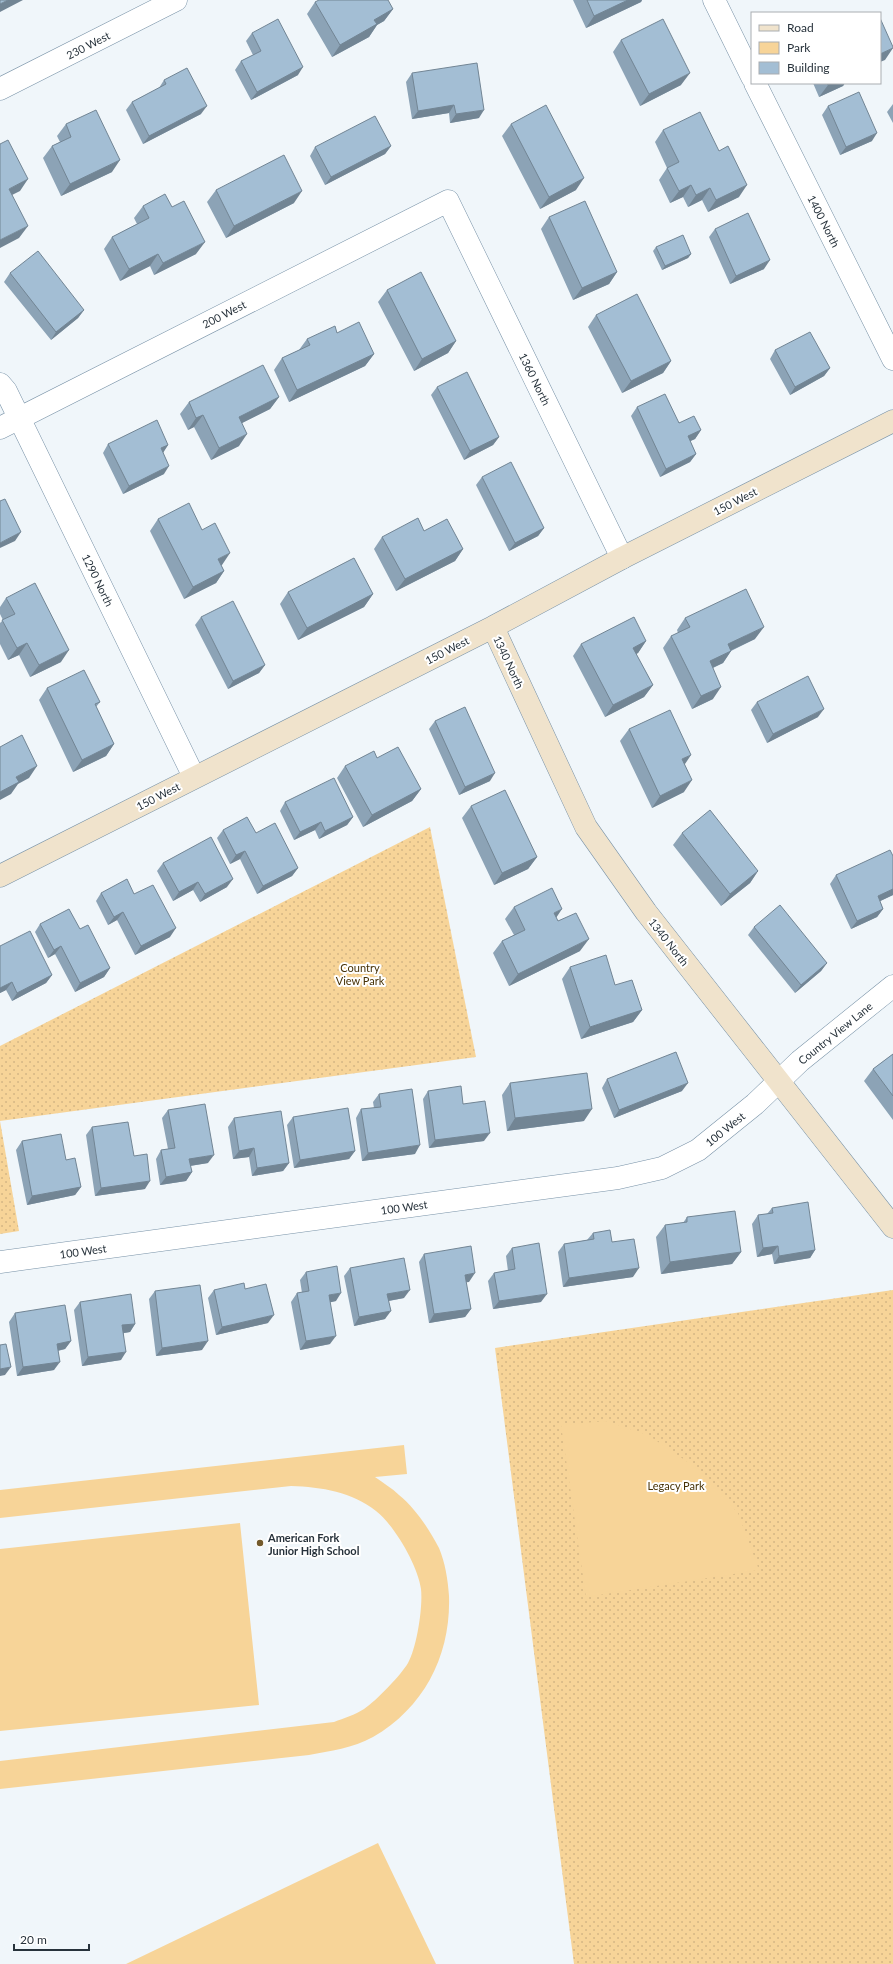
<svg xmlns="http://www.w3.org/2000/svg" width="893" height="1964" viewBox="0 0 893 1964" font-family="Lato,sans-serif">
<defs>
<pattern id="green-dots" width="8" height="8" patternUnits="userSpaceOnUse"><rect width="8" height="8" fill="#f7d498"/><path d="M2 2h.1M6 6h.1" fill="none" stroke="#d4b684" stroke-width="1.8" stroke-linecap="round"/></pattern>
</defs>
<rect width="100%" height="100%" fill="#f0f6fa"/>
<path fill="url(#green-dots)" d="M430,827l46,230 -476,64v-75z
M0,1121l19,110 -19,3z
M893,1290v674h-319l-79,-616z"/>
<path fill="#f7d498" d="M606,1421l42,14 50,34 40,44 21,57 -173,27 -25,-172z
M404,1445l3,29 -32,3c8,6 17,11 24,18 17,14 30,34 40,53 6,14 9,32 10,48 2,58 -24,111 -76,141 -20,11 -43,14 -64,18l-309,34v-28l334,-39c10,-4 21,-7 30,-13 12,-8 37,-34 44,-46 9,-16 15,-56 13,-74 -3,-23 -26,-63 -45,-78 -24,-19 -54,-24 -85,-25l-291,32v-28z
M240,1523l19,182 -259,26v-182z
M378,1843l58,121h-310z"/>
<g fill="none" stroke-linecap="round" stroke-linejoin="round">
<defs>
<path id="street" d="M714,0l38,77
M755,83l138,276
M0,89l176,-89
M0,384l6,7 188,386
M0,428l448,-227 174,357
M0,1262l618,-84 44,-10 36,-18 57,-46 45,-43 93,-75"/>
<path id="secondary" d="M493,627l93,200 60,85 247,315
M0,876l493,-249 129,-69 271,-137"/>
</defs>
<use href="#street" stroke="#7892a7" stroke-width="23"/>
<use href="#secondary" stroke="#7892a7" stroke-width="23"/>
<use href="#street" stroke="#fff" stroke-width="22"/>
<use href="#secondary" stroke="#f0e3cc" stroke-width="22"/>
</g>
<path fill="#8ca3b6" d="M573,0h69l-1,2 -55,26z
M315,2l78,7 -9,12 -7,4 -8,12 -37,20 -25,-43z
M252,33l46,42 -47,25 -16,-30 6,-9 12,-6 -7,-14z
M621,40l60,45 -41,21 -27,-54z
M412,73l67,45 -29,5 -1,-10 -37,6 -6,-37z
M164,80l37,34 -58,30 -17,-34 6,-8 27,-14z
M813,83h32l-2,3 -24,11z
M893,104v19l-6,-11z
M828,106l44,35 -32,14 -18,-40z
M66,124l46,48 -51,24 -18,-38 9,-12 8,-4 -3,-6z
M511,124l65,66 -36,19 -38,-73z
M663,130l76,67 -31,15 -6,-12 -14,7 -5,-10 -13,6 -11,-23 8,-12 -12,-26z
M391,146l-6,8 -60,31 -15,-29 5,-9z
M216,190l78,13 -68,35 -19,-36z
M143,206l29,1 24,47 -42,21 -4,-9 -30,15 -16,-32 8,-12 25,-13 -3,-6z
M549,217l68,55 -8,12 -36,16 -32,-71z
M715,229l49,40 -34,15 -21,-47z
M656,247l35,7 -3,4 -26,12 -9,-19z
M10,273l74,37 -6,8 -27,22 -47,-58z
M387,290l69,51 -8,12 -34,18 -36,-69z
M596,315l75,46 -8,12 -41,20 -34,-66z
M337,333l37,21 -9,12 -76,36 -15,-32 8,-12 17,-8 8,-11z
M775,350l55,18 -6,8 -34,19 -20,-36z
M437,387l62,50 -6,8 -29,15 -33,-65z
M279,397l-9,12 -28,14 -3,23 -28,14 -17,-33 -6,3 -8,-16 9,-12z
M637,407l64,23 -6,9 -5,2 6,13 -6,8 -30,15 -29,-61z
M108,444l60,1 -5,7 1,22 -41,20 -20,-41z
M482,477l62,51 -6,8 -29,15 -33,-66z
M158,519l44,11 20,35h-1l3,6 -8,12 -32,16 -34,-68z
M424,531l39,18 -8,12 -59,30 -22,-42 8,-12z
M288,592l85,2 -9,13 -66,33 -18,-36z
M6,598l55,64 -31,15 -11,-22 -11,5 -8,-16v-21l3,-3 -3,-6v-7z
M201,617l64,48 -6,8 -31,16 -33,-64z
M685,618l70,21 -24,12 -8,12 -10,5v31l-21,10 -29,-61 8,-12 7,-3 -1,-3z
M646,641l-8,12 -2,1 17,31 -9,12 -39,20 -32,-61 8,-12z
M47,688l53,14 -4,5 18,37 -8,12 -33,16 -34,-72z
M757,702l61,15 -51,26 -16,-33z
M435,721l55,60 -31,14 -30,-66z
M629,729l55,35v28l-32,16 -32,-67z
M377,758l44,31 -9,12 -49,26 -26,-49 8,-12z
M285,802l68,15 -6,8 -28,14 -4,-9 -21,10 -14,-29z
M471,806l66,51 -9,12 -34,16 -32,-67z
M223,830l75,38 -6,8 -35,18 -17,-35 -10,5 -13,-26z
M682,833l76,38 -8,12 -29,23 -48,-61z
M893,856v39l-13,6 3,8 -6,8 -26,12 -21,-45 6,-9z
M163,863l64,24 -27,15 -7,-12 -20,11 -16,-30z
M101,893l33,1 36,43 -35,18 -18,-35 -9,5 -12,-24z
M514,907l42,11 2,3 22,30 -71,35 -16,-33 9,-12 12,-6 -9,-16z
M40,924l70,44 -6,9 -29,15 -20,-38 -7,4 -13,-26z
M754,927l73,36 -6,8 -26,22 -47,-58z
M0,946l52,29 -6,8 -34,18 -6,-11 -6,3z
M570,967l45,18 27,25 -9,12 -52,17 -19,-60z
M893,1054v66l-29,-39 9,-12z
M607,1079l75,12 -68,27 -12,-30z
M510,1083l74,38 -77,10 -5,-36z
M428,1091l35,13 21,37 -55,7 -6,-49z
M379,1094l36,60 -53,7 -6,-43 5,-9 13,-1 -1,-6z
M168,1110l40,53 -18,3 2,6 -6,9 -26,4 -4,-26 5,-9 7,-1 -6,-31z
M293,1117l62,34 -6,8 -55,9 -7,-43z
M234,1118l55,45 -6,8 -31,5 -3,-19 -16,2 -5,-32z
M92,1127l42,29 11,33 -50,7 -9,-61z
M22,1141l44,19 15,27 -6,8 -48,10 -11,-55z
M772,1208l43,42 -5,8 -36,6 -2,-10 -15,3 -5,-33 6,-9 9,-1z
M687,1217l54,35 -9,12 -71,10 -5,-37 9,-12 18,-2z
M593,1233l40,44 -70,10 -5,-35 6,-8 23,-4z
M512,1248l29,54 -48,7 -5,-28 6,-8 14,-2 -2,-15z
M424,1254l45,28h-3l5,27 -6,8 -36,6 -10,-61z
M350,1268l54,30 -15,3 -4,18 -31,7 -10,-50z
M306,1272l30,29 -6,1v42l-30,6 -9,-48 6,-9h5l-2,-13z
M245,1289l23,34 -52,12 -8,-37 6,-8z
M155,1291l47,59 -46,6 -7,-57z
M80,1302l55,22 -5,8 -6,1 -3,27 -39,6 -8,-56z
M15,1313l56,28 -6,8 -7,2 -4,19 -37,6 -8,-54z"/>
<path fill="#728594" d="M8,0h15l-23,12v-8z
M628,0h14l-1,2 -55,26 8,-12z
M393,9l-9,12 -7,4 -8,12 -37,20 8,-12 34,-25z
M893,48l-8,12 -5,2v-8z
M303,67l-5,8 -47,25 6,-8z
M690,73l-9,12 -41,21 9,-12z
M832,83h13l-2,3 -24,11 9,-12z
M454,105l-5,8 -37,6 6,-8z
M207,106l-6,8 -58,30 6,-8z
M484,110l-5,8 -29,5 6,-9z
M877,133l-5,8 -32,14 6,-8z
M391,146l-6,8 -60,31 6,-8z
M120,160l-8,12 -51,24 9,-12z
M584,178l-8,12 -36,19 9,-12z
M28,179l-8,12 -20,10 9,-12z
M691,185l-8,12 -13,6 9,-12z
M747,185l-8,12 -31,15 8,-12z
M710,188l-8,12 -14,7 8,-12z
M302,191l-8,12 -68,35 8,-12z
M28,226l-9,12 -19,10v-8z
M205,242l-9,12 -42,21 9,-12z
M158,254l-8,12 -30,15 9,-12z
M691,254l-3,4 -26,12 3,-4z
M770,260l-6,9 -34,15 6,-8z
M617,272l-8,12 -36,16 9,-12z
M84,310l-6,8 -27,22 5,-8z
M456,341l-8,12 -34,18 8,-12z
M374,354l-9,12 -76,36 8,-12z
M671,361l-8,12 -41,20 9,-12z
M830,368l-6,8 -34,19 5,-8z
M279,397l-9,12 -40,20 9,-12z
M203,415l-9,12 -6,3 8,-12z
M701,430l-6,9 -13,6 6,-9z
M247,434l-8,12 -28,14 8,-12z
M499,437l-6,8 -29,15 6,-9z
M168,445l-5,8 -2,-5z
M696,454l-6,8 -30,15 6,-8z
M169,466l-5,8 -41,20 6,-8z
M544,528l-6,8 -29,15 6,-8z
M21,532l-6,9 -15,7v-5z
M463,549l-8,12 -59,30 9,-12z
M230,553l-8,12 -12,6 8,-12z
M224,571l-8,12 -32,16 9,-12z
M373,594l-9,13 -66,33 9,-12z
M764,627l-9,12 -36,17 9,-12z
M646,641l-8,12 -13,7 8,-12z
M27,643l-8,12 -11,5 9,-12z
M69,650l-8,12 -31,15 9,-12z
M731,651l-8,12 -22,10 9,-12z
M265,665l-6,8 -31,16 5,-8z
M653,685l-9,12 -39,20 8,-12z
M721,687l-8,12 -21,10 9,-13z
M824,709l-6,8 -51,26 6,-9z
M114,744l-8,12 -33,16 9,-12z
M691,755l-8,12 -1,-8z
M37,766l-8,12 -11,6 -7,10 -11,6v-8l16,-15z
M495,773l-5,8 -31,14 6,-8z
M692,780l-8,12 -32,16 8,-12z
M421,789l-9,12 -49,26 9,-12z
M353,817l-6,8 -28,14 6,-8z
M321,822l-6,8 -21,10 6,-8z
M245,851l-5,8 -10,5 6,-9z
M537,857l-9,12 -34,16 8,-12z
M298,868l-6,8 -35,18 6,-8z
M758,871l-8,12 -29,23 9,-12z
M233,879l-6,8 -27,15 5,-8z
M198,882l-5,8 -20,11 6,-9z
M893,889v6l-21,10 6,-9z
M562,909l-8,12v-8z
M883,909l-6,8 -26,12 6,-8z
M123,912l-6,8 -9,5 6,-8z
M176,928l-6,9 -35,18 6,-9z
M589,939l-9,12 -71,35 9,-12z
M61,946l-6,8 -7,4 6,-8z
M827,963l-6,8 -26,22 6,-8z
M110,968l-6,9 -29,15 5,-9z
M52,975l-6,8 -34,18 5,-8z
M12,982l-6,8 -6,3v-5z
M642,1010l-9,12 -52,17 9,-12z
M688,1083l-6,8 -68,27 5,-8z
M592,1109l-8,12 -77,10 8,-13z
M490,1133l-6,8 -55,7 6,-8z
M420,1145l-5,9 -53,7 6,-8z
M254,1148l-5,9 -16,2 6,-8z
M355,1151l-6,8 -55,9 6,-8z
M214,1155l-6,8 -25,4 6,-8z
M289,1163l-6,8 -31,5 5,-8z
M192,1172l-6,9 -26,4 6,-8z
M150,1181l-5,8 -50,7 6,-8z
M81,1187l-6,8 -48,10 5,-9z
M778,1246l-6,8 -15,3 6,-9z
M815,1250l-5,8 -36,6 5,-8z
M741,1252l-9,12 -71,10 9,-12z
M639,1268l-6,9 -70,10 6,-9z
M475,1273l-6,9 -9,1 5,-8z
M410,1290l-6,8 -22,4 5,-8z
M341,1293l-5,8 -13,3 6,-9z
M547,1294l-6,8 -48,7 6,-8z
M471,1309l-6,8 -36,6 5,-9z
M391,1311l-6,8 -31,7 5,-9z
M274,1315l-6,8 -52,12 6,-8z
M135,1324l-5,8 -13,2 5,-9z
M336,1336l-6,8 -30,6 6,-9z
M71,1341l-6,8 -14,3 6,-8z
M208,1341l-6,9 -46,6 6,-8z
M126,1352l-5,8 -39,6 6,-9z
M60,1362l-6,8 -37,6 6,-9z
M11,1367l-6,8 -5,1v-7z"/>
<path fill="#a3bed4" stroke="#728594" d="M0,0h8l-8,4z
M319,0h69l5,9 -19,11 3,4 -37,21 -25,-43z
M587,0h41l-34,16z
M880,18l13,29v1l-13,6z
M278,19l25,48 -46,25 -16,-31 20,-10 -9,-18z
M663,19l27,54 -41,21 -28,-54z
M477,63l7,47 -28,4 -2,-9 -36,6 -6,-38z
M187,68l20,38 -58,30 -17,-34 34,-18 -2,-4z
M827,83h5l-4,2z
M859,92l18,41 -31,14 -18,-41z
M546,105l38,73 -35,19 -38,-73z
M96,110l24,50 -50,24 -18,-38 19,-9 -5,-13z
M700,112l19,39 9,-5 19,39 -31,15 -6,-12 -14,7 -5,-10 -12,6 -12,-23 12,-6 -16,-32z
M375,116l16,30 -60,31 -16,-30z
M8,140l20,39 -19,10 19,37 -28,14v-96z
M284,155l18,36 -68,35 -18,-36z
M165,194l7,13 12,-6 21,41 -42,21 -5,-9 -29,15 -17,-32 37,-19 -6,-12z
M585,201l32,71 -35,16 -33,-71z
M748,213l22,47 -34,16 -21,-47z
M683,235l8,19 -26,12 -9,-19z
M38,251l46,59 -28,22 -46,-59z
M421,272l35,69 -34,18 -35,-69z
M637,294l34,67 -40,20 -35,-66z
M359,322l15,32 -77,36 -15,-32 28,-13 -3,-6 28,-13 2,7z
M810,332l20,36 -35,19 -20,-37z
M263,365l16,32 -40,20 8,17 -28,14 -16,-33 -7,3 -7,-16z
M467,372l32,65 -29,14 -33,-64z
M665,394l14,29 15,-7 7,14 -13,6 8,18 -30,15 -29,-62z
M157,420l11,25 -7,3 8,18 -40,20 -21,-42z
M511,462l33,66 -29,15 -33,-66z
M5,499l16,33 -21,11v-42z
M189,503l13,27 13,-7 15,30 -12,6 6,12 -31,16 -35,-68z
M418,518l6,13 23,-12 16,30 -58,30 -23,-42z
M354,558l19,36 -66,34 -19,-36z
M35,583l34,67 -30,15 -12,-22 -10,5 -15,-28 13,-6 -9,-16z
M746,589l18,38 -36,17 3,7 -21,10 11,26 -20,9 -30,-60 19,-9 -5,-9z
M233,601l32,64 -32,16 -32,-64z
M634,617l12,24 -13,7 20,37 -40,20 -32,-61z
M84,670l16,32 -5,2 19,40 -32,16 -35,-72z
M808,676l16,33 -51,25 -16,-32z
M465,707l30,66 -30,14 -30,-66z
M670,710l21,45 -9,4 10,21 -32,16 -31,-67z
M22,735l15,31 -21,11 3,5 -19,10v-45z
M398,747l23,42 -49,26 -27,-49 29,-15 3,7z
M334,778l19,39 -28,14 -4,-9 -21,10 -15,-30z
M505,790l32,67 -35,16 -31,-67z
M710,810l48,61 -28,23 -48,-61z
M247,817l9,16 19,-10 23,45 -35,18 -18,-35 -9,4 -13,-25z
M211,837l22,42 -28,15 -7,-12 -19,10 -16,-29z
M890,850l3,6v33l-15,7 5,13 -26,12 -21,-46z
M127,879l7,15 19,-9 23,43 -35,18 -18,-34 -9,5 -13,-24z
M552,888l10,21 -8,4 4,8 18,-8 13,26 -71,35 -16,-33 23,-11 -11,-23z
M780,905l47,58 -26,22 -47,-58z
M69,909l11,20 8,-4 22,43 -30,15 -19,-37 -7,4 -14,-26z
M30,931l22,44 -35,18 -5,-11 -12,6v-42z
M606,955l9,30 17,-5 10,30 -52,17 -20,-60z
M676,1052l12,31 -69,27 -12,-31z
M893,1054v42l-20,-27z
M587,1073l5,36 -77,9 -5,-35z
M461,1086l2,18 22,-3 5,32 -55,7 -7,-49z
M412,1089l8,56 -52,8 -7,-44 20,-2 -2,-13z
M205,1104l9,51 -25,4 3,13 -26,5 -5,-27 14,-2 -7,-38z
M348,1108l7,43 -55,9 -7,-43z
M281,1111l8,52 -32,5 -3,-20 -15,3 -5,-33z
M128,1122l6,34 13,-2 3,27 -49,7 -9,-61z
M61,1134l5,26 9,-2 6,29 -49,9 -10,-55z
M808,1202l7,48 -36,6 -1,-10 -15,2 -5,-33 15,-2 -1,-5z
M735,1211l6,41 -71,10 -5,-37 22,-3v-5z
M610,1230l2,12 22,-3 5,29 -70,10 -5,-34 30,-5 -1,-6z
M539,1243l8,51 -48,7 -5,-28 21,-4 -3,-21z
M471,1246l4,27 -10,2 6,34 -37,5 -10,-60z
M404,1258l6,32 -23,4 4,17 -32,6 -9,-49z
M337,1266l4,27 -12,2 7,41 -30,5 -9,-48 12,-2 -3,-19z
M244,1283l1,6 21,-5 8,31 -52,12 -8,-37z
M200,1285l8,56 -46,7 -7,-57z
M131,1294l4,30 -13,1 4,27 -38,5 -8,-55z
M65,1305l6,36 -14,3 3,18 -37,5 -8,-54z
M6,1344l5,23 -11,2v-24z"/>
<circle fill="#735a2b" stroke="#fff" stroke-width="1.5" cx="260" cy="1543" r="4"/>
<g text-anchor="middle" dominant-baseline="central" stroke-width="4" stroke-linejoin="round" paint-order="stroke">
<g font-size="11" fill="#27323b" stroke="#fff">
<text transform="translate(88 45) rotate(-27)">230 West</text>
<text transform="translate(824 221) rotate(63)">1400 North</text>
<text transform="translate(224 314) rotate(-27)">200 West</text>
<text transform="translate(535 379) rotate(64)">1360 North</text>
<text transform="translate(735 501) rotate(-27)">150 West</text>
<text transform="translate(98 580) rotate(64)">1290 North</text>
<text transform="translate(447 650) rotate(-27)">150 West</text>
<text transform="translate(509 662) rotate(65)">1340 North</text>
<text transform="translate(158 796) rotate(-27)">150 West</text>
<text transform="translate(669 942) rotate(52)">1340 North</text>
<text transform="translate(835 1033) rotate(-39)">Country View Lane</text>
<text transform="translate(725 1129) rotate(-39)">100 West</text>
<text transform="translate(404 1207) rotate(-8)">100 West</text>
<text transform="translate(83 1251) rotate(-8)">100 West</text>
</g>
<g font-size="11" fill="#463106" stroke="#fff">
<text x="360" y="967">Country<tspan x="360" dy="13">View Park</tspan></text>
<text x="676" y="1485">Legacy Park</text>
</g>
<g font-size="11" font-weight="bold" fill="#27323b" stroke="#fff" text-anchor="start">
<text x="268" y="1537">American Fork<tspan x="268" dy="13">Junior High School</tspan></text>
</g>
</g>
<rect x="751" y="12" width="130" height="72" fill="#ffffff" stroke="#a9adb1"/>
<rect x="759" y="25" width="20" height="6" fill="#f0e3cc" stroke="#a9adb1"/>
<text x="787" y="32" font-size="12" fill="#27323b">Road</text>
<rect x="759" y="42" width="20" height="12" fill="#f7d498" stroke="#a9adb1"/>
<text x="787" y="52" font-size="12" fill="#27323b">Park</text>
<rect x="759" y="62" width="20" height="12" fill="#a3bed4" stroke="#a9adb1"/>
<text x="787" y="72" font-size="12" fill="#27323b">Building</text>
<path d="M14 1944v6h75v-6" fill="none" stroke="#27323b" stroke-width="2"/>
<text x="20" y="1944" font-size="12" fill="#27323b" stroke="#ffffff" stroke-width="3" paint-order="stroke">20 m</text>
</svg>
